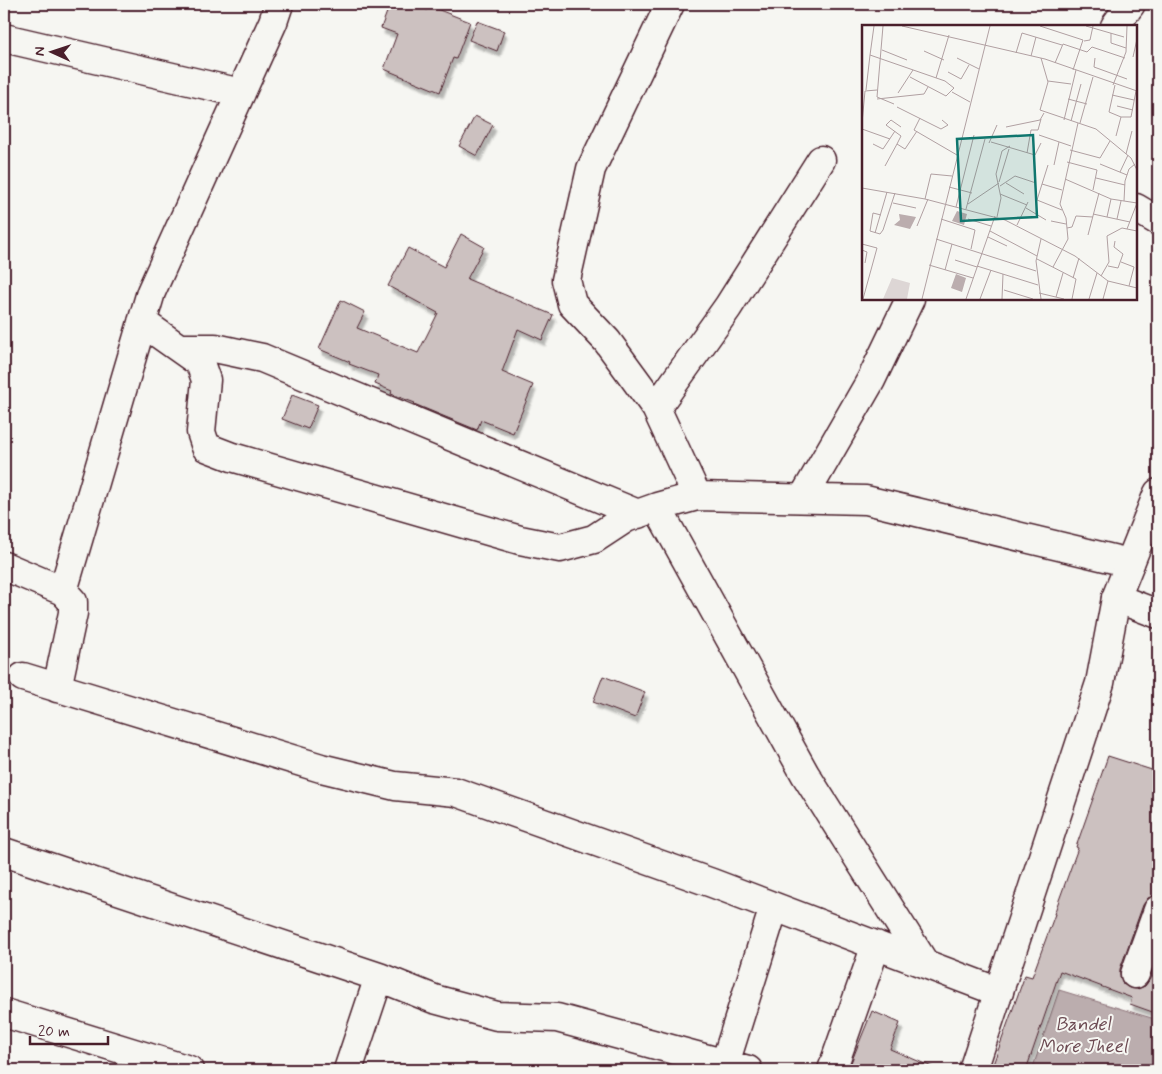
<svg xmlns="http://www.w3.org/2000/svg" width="1162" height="1074" viewBox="0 0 1162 1074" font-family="Mynerve,sans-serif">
<defs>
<filter id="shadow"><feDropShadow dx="3" dy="5.5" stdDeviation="1" flood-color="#0004"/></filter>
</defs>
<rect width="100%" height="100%" fill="#f6f6f2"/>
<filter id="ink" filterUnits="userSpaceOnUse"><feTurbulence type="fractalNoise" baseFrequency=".02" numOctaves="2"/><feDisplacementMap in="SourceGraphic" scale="10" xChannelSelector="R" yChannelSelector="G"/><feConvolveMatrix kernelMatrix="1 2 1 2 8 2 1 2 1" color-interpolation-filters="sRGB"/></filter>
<g filter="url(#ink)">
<path fill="#bbadae" stroke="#8e747a" d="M1059,990l99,30v50h-126z"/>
<path fill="#ccc1c0" stroke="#4a1f2b" filter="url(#shadow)" d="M390,4h22l15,6 2,-4 41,16 -14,37 -3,-1 -13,34 -56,-23 13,-35 -16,-6z
M477,21l27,10 -7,20 -28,-11z
M475,116l18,9 -16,31 -18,-10z
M461,234l23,13 -17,32 86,36 -11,25 -24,-11 -16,43 31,13 -20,48 -32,-13 -4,10 -63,-26 1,-1 -24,-9 1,-3 -17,-7 3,-9 -29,-11 1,-2 -31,-13 22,-49 24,12 -8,16 61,25 20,-40 -50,-27 20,-38 36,19z
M292,395l26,10 -10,24 -26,-10z
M603,676l42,16 -10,26 -42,-16z
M1108,756l50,16v123h-3l-7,3 -5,7 -23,64v7l3,8 6,4 8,1 8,-3 5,-7 8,-23v58l-28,-10 2,-6 -72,-27 -34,99h-35l34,-95 7,2 23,-63h-1l24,-66 -2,-1z
M872,1011l28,12 -10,26 49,21h-91z"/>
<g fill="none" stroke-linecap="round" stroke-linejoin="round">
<defs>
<path id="minor" d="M670,4l-79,165 -25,111 6,24 35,37 49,67 41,88
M1115,26l16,-22
M4,38l237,55
M1136,208l22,13
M142,322l58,41 6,17 -5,52 5,15 26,10 288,83 40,8 34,-9 32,-21 31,-11 40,-11 169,4 264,63
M180,348h35l47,10 376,156
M656,408l72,-101 93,-147
M803,498l68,-118 39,-81
M657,507l148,267 120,190
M4,566l59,25 10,11v11l-16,75
M63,591l88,-299 122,-270 6,-18
M1116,598l42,16
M23,677l298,91 74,18 61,6 256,91 287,109
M4,852l375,125 55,22 63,17 60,2 191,52
M1135,974l23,-64
M348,1070l31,-93
M723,1070l51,-163
M832,1070l44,-125"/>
<path id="tertiary" d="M973,1070l127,-387 16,-85 42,-105"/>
<path id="primary" d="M4,1013l185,57"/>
</defs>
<use href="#minor" stroke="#4a1f2b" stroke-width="31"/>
<use href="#tertiary" stroke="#4a1f2b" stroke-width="31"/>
<use href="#primary" stroke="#4a1f2b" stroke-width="31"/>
<use href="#minor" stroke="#f6f6f2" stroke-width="28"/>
<use href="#tertiary" stroke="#f6f6f2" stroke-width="28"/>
<use href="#primary" stroke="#f6f6f2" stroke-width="28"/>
</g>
</g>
<g text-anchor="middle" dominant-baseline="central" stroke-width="4" stroke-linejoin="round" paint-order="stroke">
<g font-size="19" font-style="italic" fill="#6c4a52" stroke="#f6f6f2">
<text x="1083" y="1024">Bandel<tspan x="1083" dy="22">More Jheel</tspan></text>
</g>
</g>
<g transform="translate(862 25)">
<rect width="275" height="275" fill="#f6f6f2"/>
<path d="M30,253l18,5 -3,16h-24z" fill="#ddd6d5"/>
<path d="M95,186l10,3 -3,11 -12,-4zM37,189l17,3 -6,12 -16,-4 6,-5zM94,249l10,4 -4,14 -11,-4z" fill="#bbadae"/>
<path fill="none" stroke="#b1a0a2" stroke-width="1" d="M12,1l-4,29 75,26 9,7 -8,8 -36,-19M21,1l-6,71 17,7M40,1l143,33 92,32M178,1l43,14 -10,30M224,1l38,11M249,8v10l15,5M222,16l6,-1 3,-14M20,25l25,10M62,26l20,9M154,28l6,-20 40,12M169,31l5,-19M271,32l4,-18M95,33l22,11M179,33l7,24 -8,28 56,19 35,29 6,12M233,33l-1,9 33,12M193,38l8,-19 24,8 5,-5 33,11M86,47l13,7 8,-14M74,53l13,-43M186,56l23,3M251,60l13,-33 1,-26M253,60l-6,27 12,5h10l5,-26M4,65l4,-35M90,67l18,10M36,68l15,-23M250,70l22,5M15,74l47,-5 4,-7M206,74l19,5M255,81l16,4M35,82l44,22 7,-4 -6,-5M58,93l-6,12 43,25M202,95l12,-50M209,96l10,-37M0,98l3,-32 12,-1M218,98l13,-46M39,102l-10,-7 -5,5 15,11 -4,8 8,5 12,-18M144,102l34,-7 4,-7M0,104l28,10M177,110l32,11M254,111l5,-19M129,117l44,13 6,-12M127,118l8,-18M11,119l10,5 12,-18M208,125l30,8 10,-17M165,128l4,-23h7l3,-11M264,129l6,-23M205,137l30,8 -4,20M238,139l27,11M186,140l-11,35 25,10M192,140l5,-23M23,141l12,-22M258,147l8,-17M234,153l29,7M203,154l46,20 26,4M137,157l10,-33M144,158l18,11M180,159l20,6M138,161l15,-10 21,7M87,162l23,6M0,163l63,11 80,21 70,36 33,25 29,7M138,169l27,11M63,174l6,-25 21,2M262,176l1,-20 4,-12 6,-5M31,178l23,5M106,179l31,-21M94,182l18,-72M164,183l20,12M104,184l19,-70M231,189l37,8M19,190l-8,-2 -3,18 10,3 3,-4 12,-37M135,192l4,-19 -5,-24 6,-23 8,-5M245,192l4,-18M79,194l34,11 -4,19M106,194l23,7M255,194l4,-18M189,196l15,3M155,200l11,-23M55,201l11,-27M205,203l5,-1 4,-11 17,1M265,204l10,-26M128,206l47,25M13,208l12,-41M226,210l11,-42M126,212l19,9M74,214l100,32M0,219l15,4 -14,51M0,225l5,2 -2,11M175,234l39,20 -4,20M93,235l22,7M259,237l13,5 -5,19M67,240l44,13M115,241l61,19M246,241l10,2 5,-14 -9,-7 1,-6M191,242l15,-28 -2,-21 -6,-14 18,-81M83,245l7,-26M239,251l8,-14 -2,-26 15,-8 15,3M211,253l6,-20M142,265l29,9M177,268l25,6M194,272l7,-24M60,274l68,-273M104,274l29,-83M118,274l11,-29M140,274l1,-25M179,274l-5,-38 5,-22M227,274l8,-26M241,274l5,-18"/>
<path fill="#0f766e" fill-opacity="0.15" stroke="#0f766e" stroke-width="2.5" d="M171,110l4,82 -76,4 -4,-82z"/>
<rect width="275" height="275" fill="none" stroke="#4a1f2b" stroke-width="2.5"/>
</g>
<rect width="1162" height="1074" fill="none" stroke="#f6f6f2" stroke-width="20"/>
<rect x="10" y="10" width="1142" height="1054" fill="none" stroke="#4a1f2b" stroke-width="2" filter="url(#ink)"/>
<g transform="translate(52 52) rotate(273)" stroke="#f6f6f2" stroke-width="4" paint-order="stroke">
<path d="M0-4L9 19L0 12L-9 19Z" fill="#4a1f2b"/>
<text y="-8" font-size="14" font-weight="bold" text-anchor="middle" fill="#4a1f2b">N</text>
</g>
<path d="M30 1036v8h78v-8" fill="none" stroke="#4a1f2b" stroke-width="2.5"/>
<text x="38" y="1036" font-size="15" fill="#4a1f2b" stroke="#f6f6f2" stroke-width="4" paint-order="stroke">20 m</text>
</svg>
